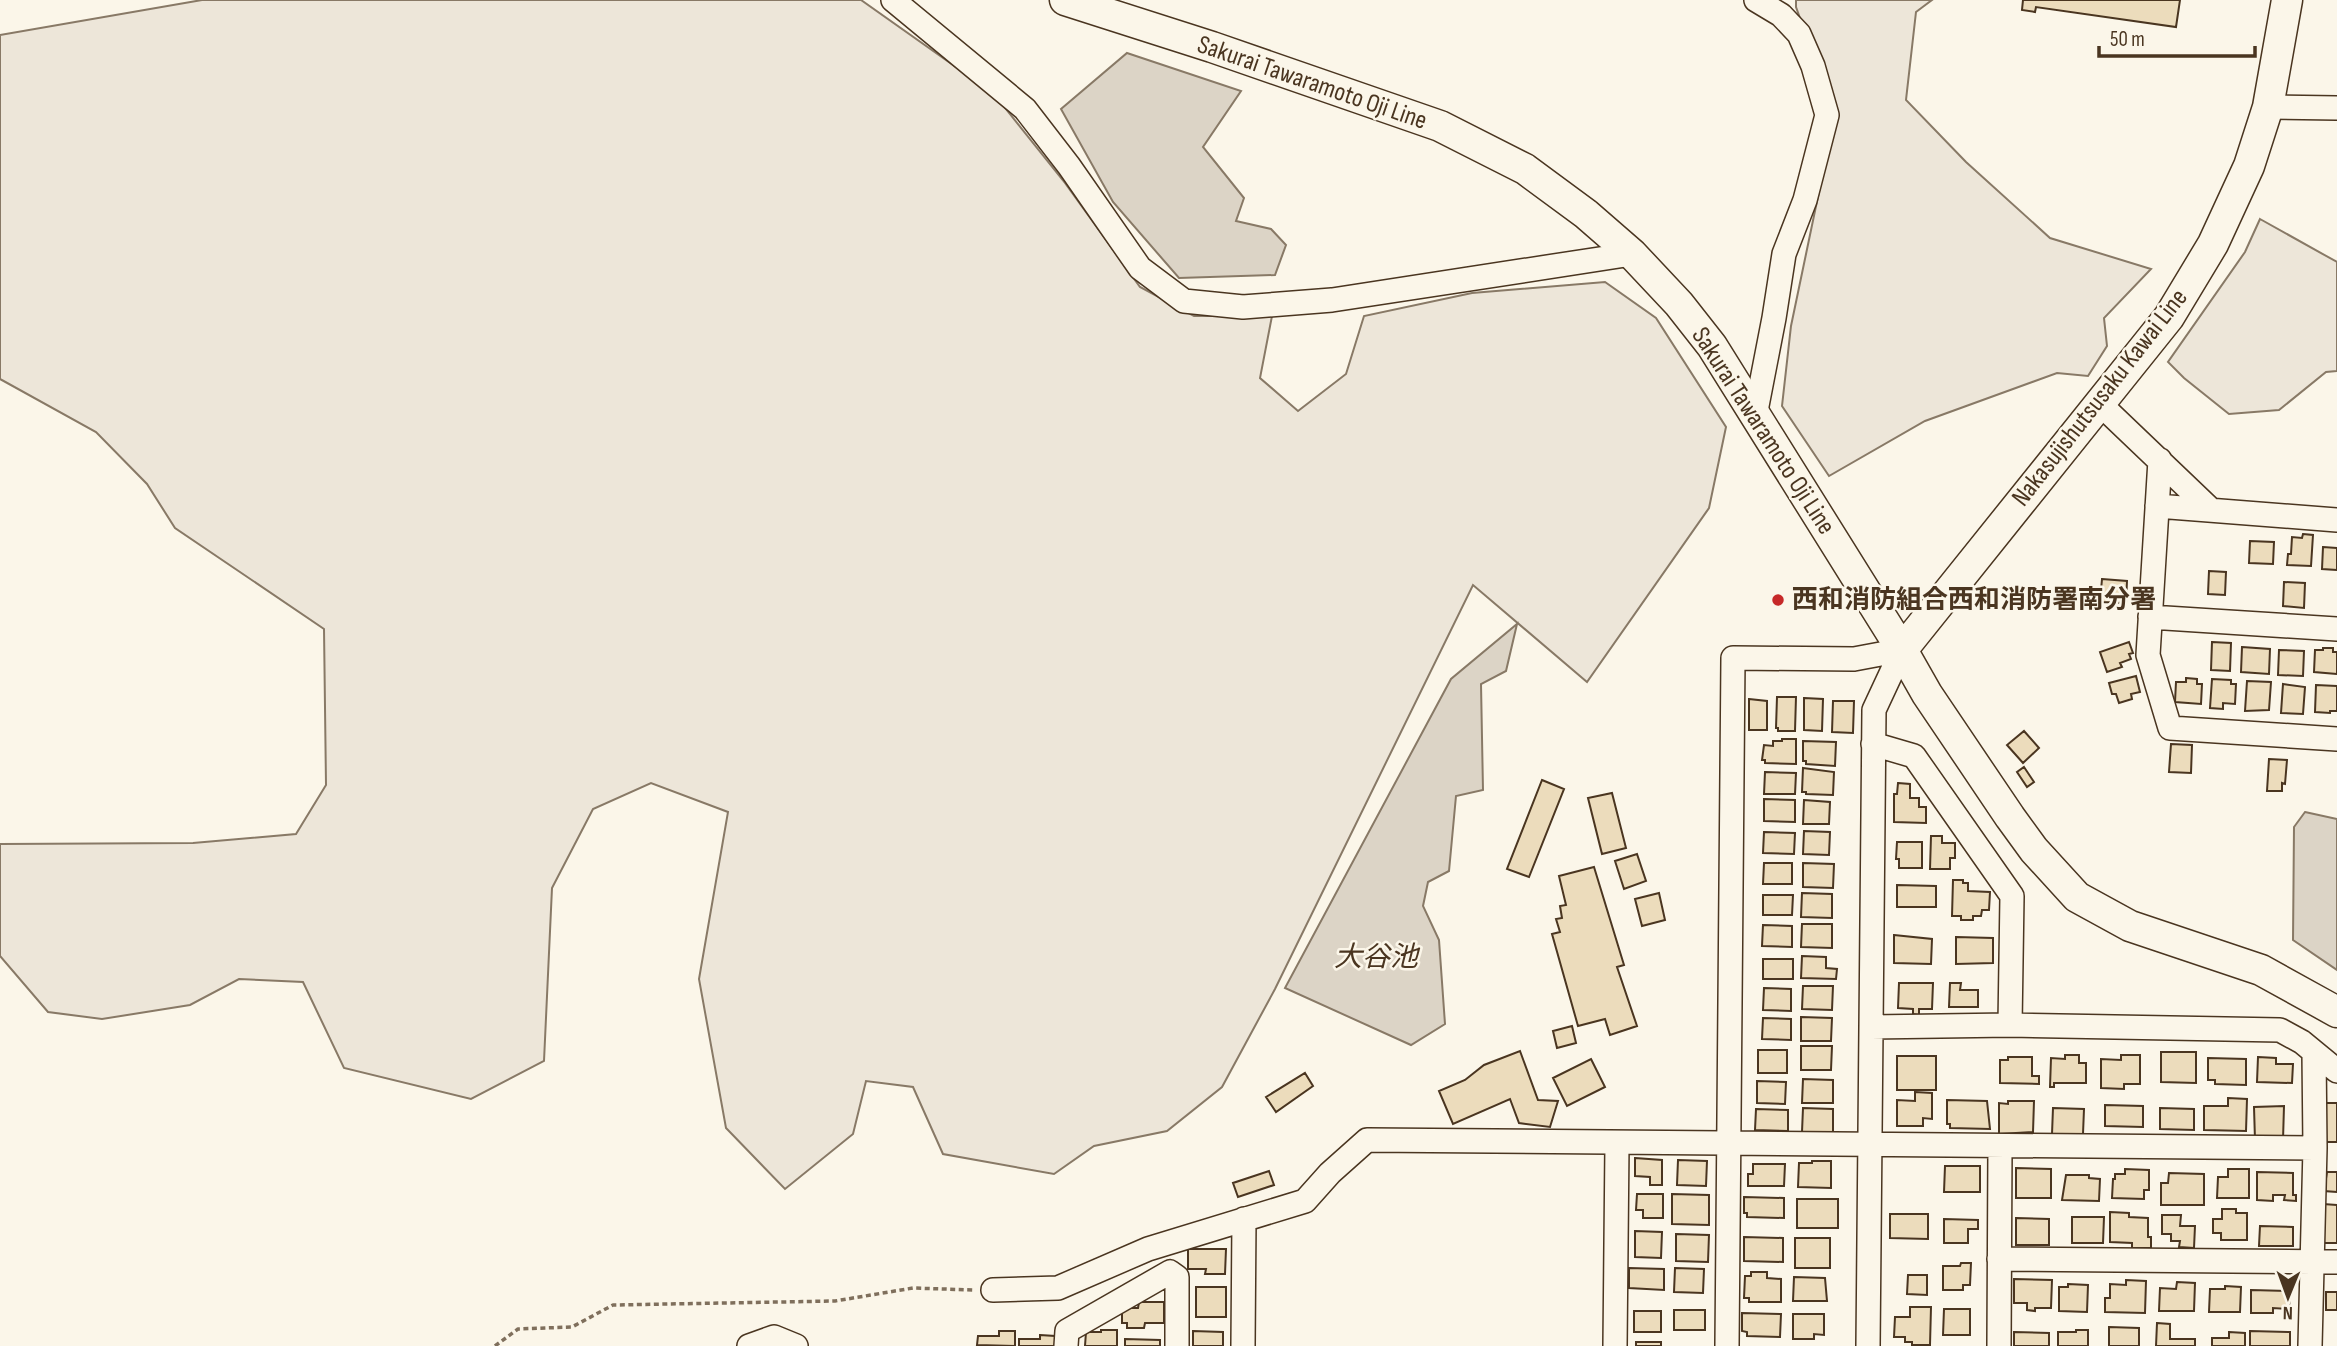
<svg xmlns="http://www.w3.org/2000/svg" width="2337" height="1346" viewBox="0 0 2337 1346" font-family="'Sofia Sans Condensed','Noto Sans JP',sans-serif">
<rect width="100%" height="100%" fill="#fbf6e9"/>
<path fill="#ede6d9" stroke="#887966" stroke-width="2" d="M202,0h659l133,94 71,89 75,104 54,29h78l-12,62 38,33 48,-37 18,-58 108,-23 133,-11 51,36 70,109 -17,81 -122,174 -114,-97 -198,404 -53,98 -55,44 -73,15 -40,28 -111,-20 -30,-67 -47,-6 -13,53 -68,55 -59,-61 -27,-149 29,-167 -77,-29 -58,26 -41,79 -8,173 -73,38 -127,-31 -41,-86 -64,-3 -49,26 -88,14 -54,-7 -48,-56v-112l193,-1 103,-9 30,-49 -2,-156 -149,-101 -28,-44 -51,-52 -96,-53v-344z
M1796,0h136l-16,12 -10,88 60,62 84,76 101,31 -47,49 3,28 -19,30 -31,-3 -132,48 -96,55 -47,-70 9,-80 44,-211 -39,-108z
M2260,219l77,43v109l-11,1 -47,38 -50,4 -45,-36 -16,-16 77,-110z"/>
<path fill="#dcd4c6" stroke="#887966" stroke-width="2" d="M1127,53l114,38 -38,56 41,51 -8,23 35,8 15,16 -11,30 -96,3 -66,-76 -52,-93z
M1517,624l-11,47 -25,13 2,106 -27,6 -7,75 -21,11 -5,24 16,34 6,84 -34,21 -126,-57 166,-309z
M2305,812l32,7v151l-44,-30 1,-113z"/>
<path fill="#ecdcbc" stroke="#4a3520" stroke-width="2" d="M2023,0h157l-4,27 -140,-20 -1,5 -13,-2z
M2303,534l10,1 -2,31 -24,-1 1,-11h3l1,-17 10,1z
M2250,541l24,1 -1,22 -24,-1z
M2323,547l14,1v22l-15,-1z
M2209,571l17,1 -1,23 -17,-1z
M2102,579l25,2 -1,22 -26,-1z
M2284,582l21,1 -1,25 -21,-2z
M2129,642l4,11 -4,1 2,5 -11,4 2,4 -15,5 -7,-20z
M2212,642l19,1 -1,28 -19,-1z
M2242,647l28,2 -1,25 -28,-2z
M2323,648h10v4h4v22l-23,-2 1,-22h8z
M2279,650l25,1 -1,25 -25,-1z
M2136,676l4,16 -9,2 1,5 -13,4 -3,-9h-4l-3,-11z
M2186,678l11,1v5h5l-1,20 -26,-2 1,-20h10z
M2212,679l19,1v4h5l-1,20 -12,-1v6l-13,-1z
M2247,681l24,1 -2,28 -24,1z
M2283,684l22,3 -2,27 -22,-1z
M2316,685l21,1v25h-7v2l-15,-1z
M1777,697h19l-1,34h-17v-3h-2z
M1804,698l19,1 -1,32 -18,-1z
M1749,699l18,2v29h-18z
M1833,701h21l-1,32 -21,-1z
M2024,731l15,17 -16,15 -16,-18z
M1782,739h14v25l-31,-1v-3h-3l2,-15 9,1v-5h9z
M1803,741l33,1 -1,24 -29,-2v-3h-3z
M2171,744l21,1 -1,28 -22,-1z
M2269,759l18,1 -2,24 -3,-1v8h-15z
M2024,767l10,15 -7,5 -10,-15z
M1803,768l31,4 -1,23 -27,-1v-2h-4z
M1765,772l31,1 -1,21h-31z
M1542,780l22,9 -35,88 -22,-8z
M1898,783l12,1v14h9v9h7v16l-32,-1v-28h3z
M1612,793l14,55 -24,6 -14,-56z
M1764,799l31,1v22l-31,-1z
M1804,800l26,2 -1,22h-26z
M1804,831l26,1 -1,23 -26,-1z
M1764,832l31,1 -1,21 -31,-1z
M1931,836h11v7h13v15h-5v11h-20z
M1897,842h25v26h-23v-9h-3z
M1637,854l9,27 -22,8 -9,-28z
M1764,863h28v21h-29z
M1803,863l31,1 -1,24 -30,-1z
M1594,867l30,98 -7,2 20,59 -27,9 -5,-16 -27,7 -26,-92 8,-2 -4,-13 6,-1 -2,-12 6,-1 -7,-29z
M1953,880h10v3h5v8l22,1 -1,18h-7l-1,6h-8v4h-12v-4h-9z
M1897,885l39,1v21h-39z
M1659,893l6,27 -23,6 -7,-27z
M1802,893l30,1v24l-31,-1z
M1763,895h30l-1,20h-29z
M1802,924h30v24l-31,-1z
M1763,925l29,1v21l-30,-1z
M1894,935l38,4 -1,25 -37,-1z
M1956,937l37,1v25l-37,1z
M1802,956l24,1v11l11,1 -1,10 -35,-1z
M1763,959h30v20h-30z
M1899,983h34l-1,26h-13v6l-6,-1v-5l-15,-1z
M1950,983h11l-1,7h18v17h-29z
M1803,986h30l-1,24 -30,-1z
M1764,988l27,1v22l-28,-1z
M1801,1017l31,1 -1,23h-30z
M1763,1018l28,1v21l-29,-1z
M1572,1026l4,17 -19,5 -4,-17z
M1801,1046h31l-1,24h-30z
M1758,1050h29v23h-29z
M1520,1051l18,49 20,1 -8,26 -31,-4 -9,-24 -57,25 -14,-33 26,-11 19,-15z
M2161,1052h35v31l-35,-1z
M2065,1055h14v8h7v20h-32v4h-4l1,-29 14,1z
M2121,1055h19v29h-16v5l-23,-1v-29l20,1z
M1897,1056h39v34h-39z
M2008,1057h24v19h7v8l-39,-1v-23h8z
M2258,1057l18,1v6h17l-1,19 -35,-1z
M2208,1058l38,1v26l-31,-1v-4h-7z
M1591,1059l14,28 -38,19 -14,-28z
M1305,1073l8,13 -37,26 -10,-15z
M1803,1079l30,1v23h-31z
M1757,1081l29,1 -1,22 -28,-1z
M1915,1092l17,1v26l-9,-1v8h-26v-26l18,1z
M2228,1098l19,1 -1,32 -42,-1v-24h24z
M1947,1100l40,1 3,28 -40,-1v-4h-3z
M2008,1101h26l-1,31 -34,2v-31l9,1z
M2326,1103h11v39h-11z
M2105,1105l38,1v21l-38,-1z
M2284,1106l-1,34h-28l-1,-33z
M1803,1108l30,1v23h-31z
M2053,1108l31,1 -1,25h-31z
M2160,1108l34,1v21l-34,-1z
M1756,1109l32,1v21l-33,-1z
M1635,1158l27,2v25h-12v-8l-15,-1z
M1678,1160l29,1 -1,25 -29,-1z
M1812,1161h19v27l-33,-1 1,-24h13z
M1753,1164h32l-1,22h-36v-12h5z
M1945,1166h35v26h-36z
M2016,1168l35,1v29h-35z
M2125,1169l24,1v20h-5v9l-32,-1 1,-19h2v-5h10z
M2228,1169h21v29h-32l1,-21h10z
M1269,1171l5,14 -36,12 -5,-14z
M2257,1172l36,1v22h3v6l-12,-1 1,-5h-12v6l-16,-1z
M2327,1172h10v20l-13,-1z
M2169,1173l35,1v31h-43v-22h7z
M2066,1175h23v3l11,1 -1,22 -37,-1z
M1637,1194h26v24h-20v-8h-7z
M1672,1194l37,1v30l-37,-1z
M1744,1197l40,1v20l-37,-1v-4h-3z
M1797,1199h41v29h-41z
M2323,1204l14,1v38h-13z
M2222,1209h14v4h11v27h-26v-7h-8v-14h9z
M2110,1212l19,1v4l19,1v19h3v11h-19v-5l-22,-1z
M1890,1214h38v25l-38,-1z
M2162,1215h19l-1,11h15l-1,22 -15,-1 1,-6h-9v-7h-9z
M2072,1217h32l-1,26h-31z
M2016,1218l33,1v26h-33z
M1944,1219l34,1v9h-10v14h-24z
M2260,1226l33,1v19h-34z
M1635,1231l27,1 -1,26 -26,-1z
M1676,1234l33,1 -1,27 -32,-1z
M1744,1237l39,1v24l-39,-1z
M1795,1238h35v30h-35z
M1188,1249h38l-1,25h-20l1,-5h-18z
M1961,1263h10l-1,22h-7v5h-20v-24h17z
M1629,1268l35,1v21l-35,-2z
M1675,1268l29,1 -1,24 -29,-1z
M1751,1272h16v6l14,1v23h-32v-4h-5l1,-22h6z
M1908,1275h19v20l-20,-1z
M1794,1277l31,1 2,23h-34z
M2014,1279l38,1 -1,28h-16v3l-8,-1v-7h-13z
M2126,1280l20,1 -1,32 -40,-1v-14h5v-14l16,1z
M2177,1282l18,1 -1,28h-35l1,-23 16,1z
M2068,1284l20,1 -1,27 -28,-1v-24h9z
M2225,1286l16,1 -1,25h-31l1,-23h15z
M1196,1287h30v30h-30z
M2251,1290l39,1 -1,18 -16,-1v5h-22z
M2326,1292h11v18h-11z
M1139,1302h25v21h-19l-1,5h-17v-5h-5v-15h16z
M1910,1307h21l-1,38h-18v-3h-7v-5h-11l1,-20h15z
M1944,1309h26v26h-27z
M1674,1310h31v20h-31z
M1634,1311h27v21h-27z
M1742,1313l39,1 -1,23 -33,-1v-4l-5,-1z
M1793,1314h31v21l-10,-1v5h-21z
M2157,1323l13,1v15h25v7h-39z
M2109,1327l30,1v18h-30z
M1101,1330h16v16h-32l1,-14h15z
M2076,1330h12v16h-30v-14h18z
M999,1331h16v15l-38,-1 1,-9h21z
M1193,1331l30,1v14h-30z
M2250,1331l40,1v14h-40z
M2014,1332l35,1v13h-35z
M2229,1332l16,1v13h-33v-8h17z
M1040,1335l15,1v10h-36v-7h21z
M1125,1339l35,1v6h-35z
M1636,1342h25v4h-25z"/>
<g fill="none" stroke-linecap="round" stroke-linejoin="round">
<defs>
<path id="minor" d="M893,0l132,109 44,57 71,102 44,33 59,6 89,-7 300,-46
M2268,107l69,1
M2099,403l111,106
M1755,416l19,-98 10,-64 21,-54 22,-85 -14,-49 -14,-32 -18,-19 -25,-15
M2160,460l-12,195 22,73 167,11
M2157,506l180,14
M2150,617l187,12
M1873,744l41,12 98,140 -2,129
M1871,1027l139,-2 270,5 22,12 35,29
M1999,1259l338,3
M993,1290l65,-2 90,-39 157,-48 25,-28 37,-33 948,8
M749,1346l25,-9 22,9
M1066,1346l1,-15 103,-59 7,5v69
M1243,1346l1,-127
M1615,1346l2,-202
M1727,1346l6,-688 121,1 48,-9
M1868,1346l6,-636 28,-60
M1999,1346l1,-200
M2310,1346l5,-198 -1,-95"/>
<path id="major" d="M1065,0l147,47 228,79 85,43 61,45 46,40 47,50 33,42 190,304 25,44 83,123 24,33 43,47 53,29 131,44 76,42
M1902,650l267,-333 44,-73 36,-78 19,-59 19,-107"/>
</defs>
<use href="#minor" stroke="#4a3520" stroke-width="26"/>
<use href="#major" stroke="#4a3520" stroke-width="33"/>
<path stroke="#7f6f5c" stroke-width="3.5" stroke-dasharray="5 3.5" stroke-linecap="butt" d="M495,1346l23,-17 54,-2 41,-22 222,-4 78,-13 61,2"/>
<use href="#minor" stroke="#fbf6e9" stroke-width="23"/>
<use href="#major" stroke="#fbf6e9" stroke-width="30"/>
</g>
<circle fill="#c62828" stroke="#fbf6e9" stroke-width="2.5" cx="1778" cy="600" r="7"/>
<g text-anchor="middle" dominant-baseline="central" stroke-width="5" stroke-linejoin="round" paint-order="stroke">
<g font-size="26" fill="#4a3520" stroke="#fbf6e9">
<text transform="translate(1312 83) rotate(19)">Sakurai Tawaramoto Oji Line</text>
<text transform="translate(2100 398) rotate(-52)">Nakasujishutsusaku Kawai Line</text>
<text transform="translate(1763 431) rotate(57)">Sakurai Tawaramoto Oji Line</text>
</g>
<g font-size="26" font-weight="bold" fill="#4a3520" stroke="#fbf6e9" text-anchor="start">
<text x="1792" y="600">西和消防組合西和消防署南分署</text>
</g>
<g font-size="28" font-style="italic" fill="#4a3520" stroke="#fbf6e9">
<text x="1376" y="957">大谷池</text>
</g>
</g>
<g transform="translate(2288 1297) rotate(181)" stroke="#fbf6e9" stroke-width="5" paint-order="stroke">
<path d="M0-5L12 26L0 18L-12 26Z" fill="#4a3520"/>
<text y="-10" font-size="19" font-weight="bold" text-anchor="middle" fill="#4a3520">N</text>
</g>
<path d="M2099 46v10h156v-10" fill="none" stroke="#4a3520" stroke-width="3.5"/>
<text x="2110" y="46" font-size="21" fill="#4a3520" stroke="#fbf6e9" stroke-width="5" paint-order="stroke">50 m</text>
</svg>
